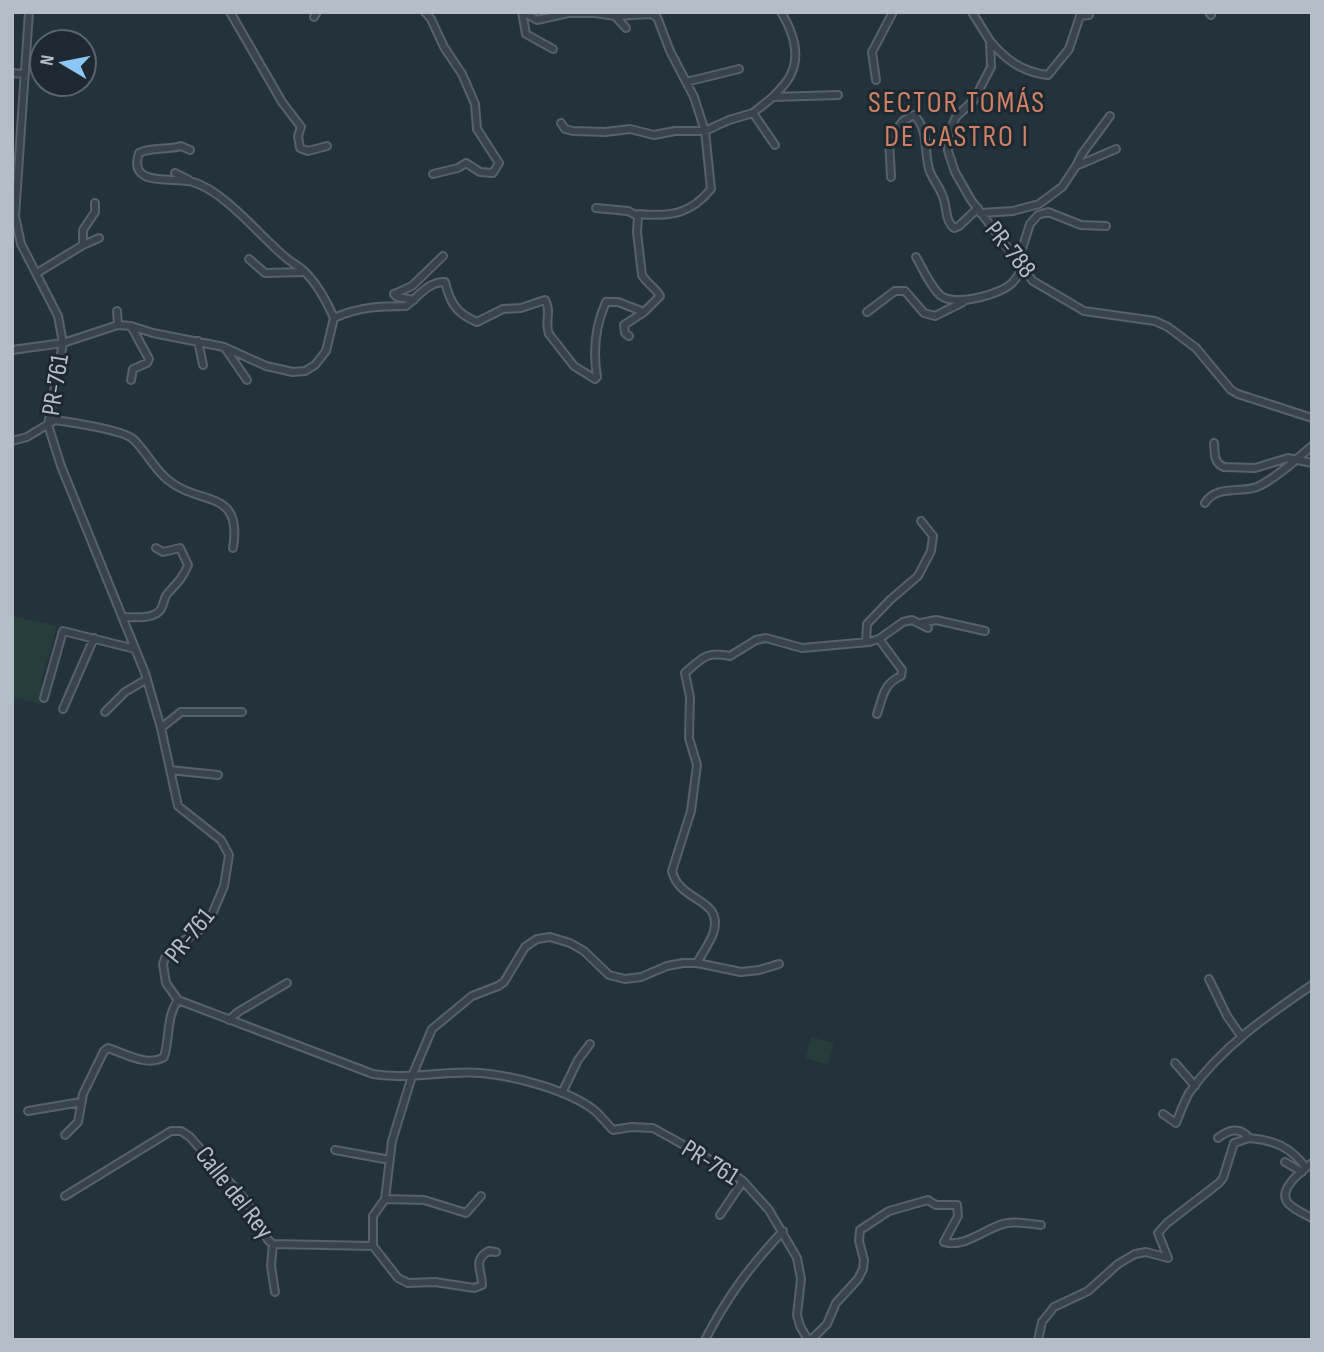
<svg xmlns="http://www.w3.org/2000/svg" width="1324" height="1352" viewBox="0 0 1324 1352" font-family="'Sofia Sans Condensed',sans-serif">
<rect width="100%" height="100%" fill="#24323c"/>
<path fill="#263d3b" d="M12,616l45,10 -16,56 5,2 -5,20 -29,-7z
M811,1037l23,6 -6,22 -23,-7z"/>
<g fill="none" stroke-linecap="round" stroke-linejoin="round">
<defs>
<path id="minor" d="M29,12l-14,204 6,28 37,72 5,27 -15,82 13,41 84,207 16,55 17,78 43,34 8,15 -5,31 -13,31 -10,12 -25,17 -11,12 -2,6 3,19 12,17 195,74c36,6 72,-4 108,-1 34,3 87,17 113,37 7,6 13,14 19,20l18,-3 22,1 65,36 25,17 26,29 28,48 4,21 -4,36 3,11 8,14
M230,12l52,90 19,25 -3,9 2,12 8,3 19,-5
M425,12l6,7 13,28 18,27 13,30 2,25 22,34 -6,10 -13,-1 -14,-9 -8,5 -25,6
M522,12l4,22 27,15
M523,12l14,8 31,-7h27l20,3 11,12
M972,12l18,29 1,26 -17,33 -18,17 -8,18v16l7,21 16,28 62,81 51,30 71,10 13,6 28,21 35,42 7,4 74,24
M1209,12l2,3
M314,17l3,-5
M990,41c16,19 32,31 58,34l21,-26 11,-33 9,-1
M12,73l13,1
M876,80l-4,-28 21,-40
M686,82l53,-13
M773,97c6,-7 15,-15 18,-23 10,-21 1,-44 -10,-62
M753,113l22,32
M561,123l4,6 8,2 32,1 25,-3 24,6 21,-4h30l24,-11 24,-7 20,-16 65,-2
M190,150l-9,-4c-13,4 -30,1 -42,7 -12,36 36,23 54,29 31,9 66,53 91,74 6,6 15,10 21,16 13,13 22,30 29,46
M1076,166l6,-12 28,-38
M175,173l14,7
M891,177l-2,-37 14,-19 11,-6c16,16 9,38 16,57 4,9 10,16 13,25 4,10 2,24 11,31l5,-2 19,-18
M596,208l32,3 10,5
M980,213l33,-2 26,-7 23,-17 14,-21 40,-17
M83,245v-15l12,-18v-9
M916,257c7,12 14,29 24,38 14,12 60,0 72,-12 4,-4 7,-9 10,-14
M249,259l16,14 38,-1
M1018,261l12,-37 8,-9 10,-3 33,13 25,1
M37,273l46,-28 16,-7
M414,300l-17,-3 -3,-3 18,-8 31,-30
M117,311l1,14
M867,312l28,-21h10l19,22 11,3 28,-14
M131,326l18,33 -2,4 -14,6 -2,11
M629,336l-4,-3 -1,-8 20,-13
M198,341l5,24
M225,348l22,32
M12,350l51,-7 55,-18 13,1 22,7 71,14 42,19 27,6 12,-1 10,-6 11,-14 8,-33c24,-11 46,-12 72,-12 13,-10 23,-25 39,-24 5,21 12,32 32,40l26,-13 18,-1 24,-8c7,11 -1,22 4,34l25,32 21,13 2,-2c-4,-25 -2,-51 9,-75h12l26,10 16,-16c-5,-9 -13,-12 -18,-21l-5,-43 1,-16 1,-2c31,3 52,0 72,-25l-6,-58 -11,-34 -24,-46 -13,-34 -6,-3 -36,2 -3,-4
M12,441l15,-4 28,-17c15,2 68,10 78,19 13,12 21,30 35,41 31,26 75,8 65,68
M1214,443c1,9 -1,20 10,24l31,1 33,-10 24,5
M1205,503c11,-18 35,-10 52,-16 18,-8 40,-28 55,-41
M123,617c12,0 31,3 38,-8 3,-5 3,-12 7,-16 8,-9 15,-15 20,-28l-8,-17 -17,4 -7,-4
M921,623l15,-3 49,11
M866,642l1,-18 23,-24 28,-24 13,-25 2,-15 -12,-15
M44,698l19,-67 72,18
M63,709l31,-71
M105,712l20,-20 22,-13
M877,714c6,-17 6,-30 24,-38l1,-6 -23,-31
M161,728l20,-16h61
M170,770l48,5
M697,963c5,-9 12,-19 16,-29 12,-37 -33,-30 -41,-63l19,-60 6,-46 -8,-27 1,-41 -5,-24c17,-15 21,-22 45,-17l26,-16 10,-2 36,10 67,-6 10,-3 24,-17 9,-2 16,8
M1209,979l18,37 14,20
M229,1020l9,-8 49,-29
M1175,1063l20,23
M562,1093l16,-33 12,-16
M28,1111l53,-9
M1163,1114l13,9c4,-10 8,-21 13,-30 31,-45 79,-78 123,-108
M65,1135l13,-13 5,-28 21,-43 4,-3c18,6 39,19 56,9 6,-19 2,-40 14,-57
M1218,1138c10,-8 22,-12 31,0 25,2 42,9 57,30
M335,1150l55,10
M1285,1162l17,10
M1312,1163c-10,8 -35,26 -24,40 5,6 16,11 24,15
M65,1196l106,-65h10l9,6 57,65 21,38 5,4 100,2
M385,1199l39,1 42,13 15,-17
M720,1215l23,-34
M273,1244l-2,22 4,26
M496,1252l-7,-1c-17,9 -7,19 -7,34l-8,3 -39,-6 -27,1 -10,-5 -25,-32v-30l12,-17 7,-58 20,-65 20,-47 40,-33 26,-10 6,-4 21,-35 12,-8 13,-2 20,6 14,8 25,24 16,4 16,-2 26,-11 16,-3h14l44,9 18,-2 20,-6
M705,1340c22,-43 45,-74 78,-109
M811,1340l16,-16 9,-21 22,-24 5,-10 1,-9 -5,-19 1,-11 29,-19 39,-11 8,5h21l1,11 -14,26c21,7 44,-16 63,-19 10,-2 23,1 34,2
M1038,1340l4,-18 12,-15 34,-16 30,-27 17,-10 11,-2 22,6 -10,-25 9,-10 52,-40 4,-5 11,-35 15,-5"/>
</defs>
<use href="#minor" stroke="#56626a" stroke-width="10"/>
<use href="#minor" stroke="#37444c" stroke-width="6"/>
</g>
<g text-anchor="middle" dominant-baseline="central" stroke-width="6" stroke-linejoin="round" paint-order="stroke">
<g font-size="26" fill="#b3bfc7" stroke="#1d2931">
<text transform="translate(1010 250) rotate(51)">PR-788</text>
<text transform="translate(56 385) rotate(-81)">PR-761</text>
<text transform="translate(190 936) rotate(-51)">PR-761</text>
<text transform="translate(710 1163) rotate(32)">PR-761</text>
<text transform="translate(234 1193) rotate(52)">Calle del Rey</text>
</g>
<g font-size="30" letter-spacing="2" fill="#d28064" stroke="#1d2931">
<text x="957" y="103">SECTOR TOMÁS<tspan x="957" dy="34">DE CASTRO I</tspan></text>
</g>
</g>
<rect width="1324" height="1352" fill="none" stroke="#b3bfc7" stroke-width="28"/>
<g transform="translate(63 63) rotate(280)"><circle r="33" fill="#1d2931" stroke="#59656d" stroke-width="2"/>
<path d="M0-5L12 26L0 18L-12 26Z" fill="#8ac7f5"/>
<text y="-10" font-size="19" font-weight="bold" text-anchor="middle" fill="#b3bfc7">N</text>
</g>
</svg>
